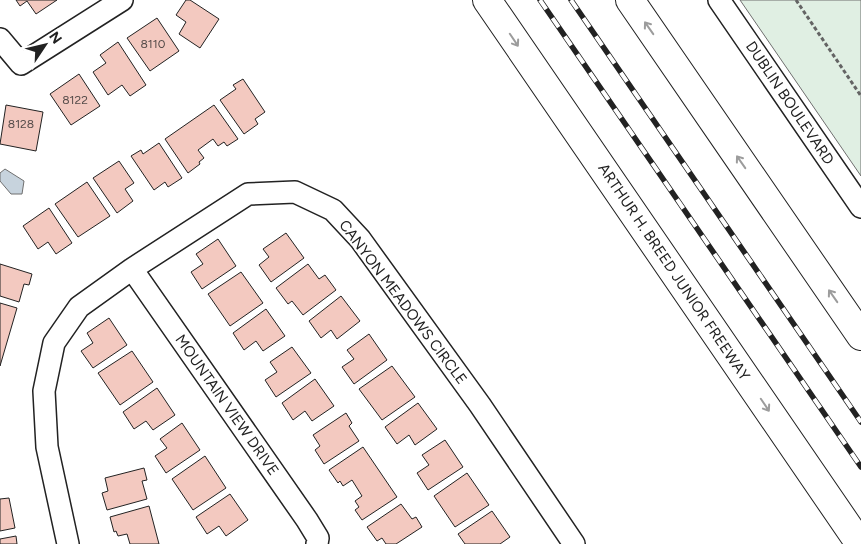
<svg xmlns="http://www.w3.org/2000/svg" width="861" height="544" viewBox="0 0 861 544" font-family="Figtree,sans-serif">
<rect width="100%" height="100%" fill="#fff"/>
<path fill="#e0efe3" stroke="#6f6f6f" d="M740,0h121v176z"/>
<path fill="#c7d3dd" stroke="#6f6f6f" d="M5,169l19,12 -2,13h-11l-11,-13v-8z"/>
<path fill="#f3c9c0" stroke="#222" d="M16,0h41l-21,14 -9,-13 -7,5z
M186,0h4l29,19 -19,29 -21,-14 7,-12 -10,-7z
M157,18l22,33 -29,20 -23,-33z
M118,42l28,43 -16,11 -8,-11 -14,10 -15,-23 13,-9 -6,-8z
M79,74l21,32 -29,19 -21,-31z
M243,79l22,33 -10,7 3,5 -14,10 -24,-34 16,-11 -3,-4z
M6,105l37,7 -7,39 -36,-7z
M214,105l24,34 -11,7 -3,-4 -6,4 -5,-7 -15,11 6,8 -5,4 1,2 -12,9 -23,-34z
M159,143l23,35 -14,9 -3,-5 -11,8 -23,-34 10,-6 2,4z
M119,161l15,22 -9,6 8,12 -16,12 -24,-35z
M87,182l23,34 -32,21 -23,-33z
M49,208l23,35 -16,11 -8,-12 -10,7 -15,-23z
M286,233l18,25 -33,24 -12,-17 10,-8 -6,-8z
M218,239l18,27 -34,23 -11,-17 12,-8 -7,-10z
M0,264l32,10 -3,11 -5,-1 -5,18 -19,-6z
M308,264l11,15 6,-4 11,15 -33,25 -11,-14 -4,3 -12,-16z
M241,272l22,31 -33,23 -22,-32z
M341,296l19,25 -23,18 -6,-9 -10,8 -12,-17z
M0,303l17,5 -17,58z
M266,309l19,27 -22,15 -7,-10 -12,9 -11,-17z
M109,318l18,27 -34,23 -12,-17 12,-8 -6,-10z
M369,334l18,26 -33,24 -12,-17 12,-8 -7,-9z
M292,347l19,26 -35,24 -11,-17 12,-8 -7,-10z
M132,351l21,31 -33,23 -22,-32z
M392,366l23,31 -33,23 -23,-31z
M315,379l19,27 -22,15 -7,-10 -12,9 -11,-17z
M157,388l18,27 -22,15 -7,-9 -12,8 -11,-17z
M418,403l19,26 -22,16 -6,-10 -12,9 -12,-17z
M346,413l6,10 -3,3 10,15 -35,23 -9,-14 5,-4 -7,-11z
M182,423l18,27 -34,23 -11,-17 12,-8 -7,-9z
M445,440l18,27 -35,23 -11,-17 12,-8 -7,-10z
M363,447l34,50 -35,23 -7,-10 4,-3 -4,-6 7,-5 -10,-16 -9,6 -3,-5 -2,2 -9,-13z
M205,456l21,32 -33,22 -21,-31z
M144,468l3,12 -5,1 5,18 -40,11 -5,-17 6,-2 -3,-13z
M467,473l22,32 -34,22 -21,-31z
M230,494l18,26 -22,16 -7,-10 -12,8 -11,-17z
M9,498l6,30 -15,3v-32z
M401,504l11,15 4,-2 6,10 -26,17h-10l-4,-6 -5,3 -10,-14z
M149,506l10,38h-29l-3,-10 -9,2 -2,-5 -2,1 -4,-15z
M492,511l18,26 -10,7h-35l-7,-10z
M16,536l1,8h-17v-5z"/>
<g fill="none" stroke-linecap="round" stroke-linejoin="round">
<defs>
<path id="minor" d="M719,0l142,207
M0,39l21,25 101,-64
M132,269l175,251 11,18 -1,6
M68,544l-21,-97 -3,-56 10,-48 25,-36 53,-38 116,-75 47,-2 38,18 27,29 120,166 94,139"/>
<path id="highway" d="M487,0l373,544
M630,0l231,336"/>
</defs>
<use href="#minor" stroke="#222" stroke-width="24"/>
<use href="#highway" stroke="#222" stroke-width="30"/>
<path stroke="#646464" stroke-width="3" stroke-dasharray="4 2.5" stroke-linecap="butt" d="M796,0l65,96"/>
<use href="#minor" stroke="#fff" stroke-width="21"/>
<use href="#highway" stroke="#fff" stroke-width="28"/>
<defs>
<path id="rail" d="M540,0l321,467
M571,0l290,422"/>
</defs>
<use href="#rail" stroke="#222" stroke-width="5.5"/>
<use href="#rail" stroke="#fff" stroke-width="4" stroke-dasharray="11" stroke-linecap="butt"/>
</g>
<defs><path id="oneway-shaft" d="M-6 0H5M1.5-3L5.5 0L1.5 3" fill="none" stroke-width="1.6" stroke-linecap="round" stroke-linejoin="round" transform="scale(1.25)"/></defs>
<g stroke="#9c9c9c">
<use href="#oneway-shaft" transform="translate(649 28) rotate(-125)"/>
<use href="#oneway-shaft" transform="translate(514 40) rotate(56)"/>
<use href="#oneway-shaft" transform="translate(741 162) rotate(-125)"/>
<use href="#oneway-shaft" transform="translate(833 296) rotate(-125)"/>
<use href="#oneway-shaft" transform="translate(765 405) rotate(56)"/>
</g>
<g text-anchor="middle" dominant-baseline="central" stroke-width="4" stroke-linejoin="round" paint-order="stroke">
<g font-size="12" fill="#564c4a">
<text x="153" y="44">8110</text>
<text x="75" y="100">8122</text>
<text x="21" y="124">8128</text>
</g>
<g font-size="15" fill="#222" stroke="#fff">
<text transform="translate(790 103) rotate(56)">DUBLIN BOULEVARD</text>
<text transform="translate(674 272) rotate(56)">ARTHUR H. BREED JUNIOR FREEWAY</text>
<text transform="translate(403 302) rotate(53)">CANYON MEADOWS CIRCLE</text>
<text transform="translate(227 405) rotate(55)">MOUNTAIN VIEW DRIVE</text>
</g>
</g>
<g transform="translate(45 45) rotate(55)" stroke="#ffffff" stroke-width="4" paint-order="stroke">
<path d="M0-4L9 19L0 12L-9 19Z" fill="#222222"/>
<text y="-8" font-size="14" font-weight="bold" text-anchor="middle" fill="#222222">N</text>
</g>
</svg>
